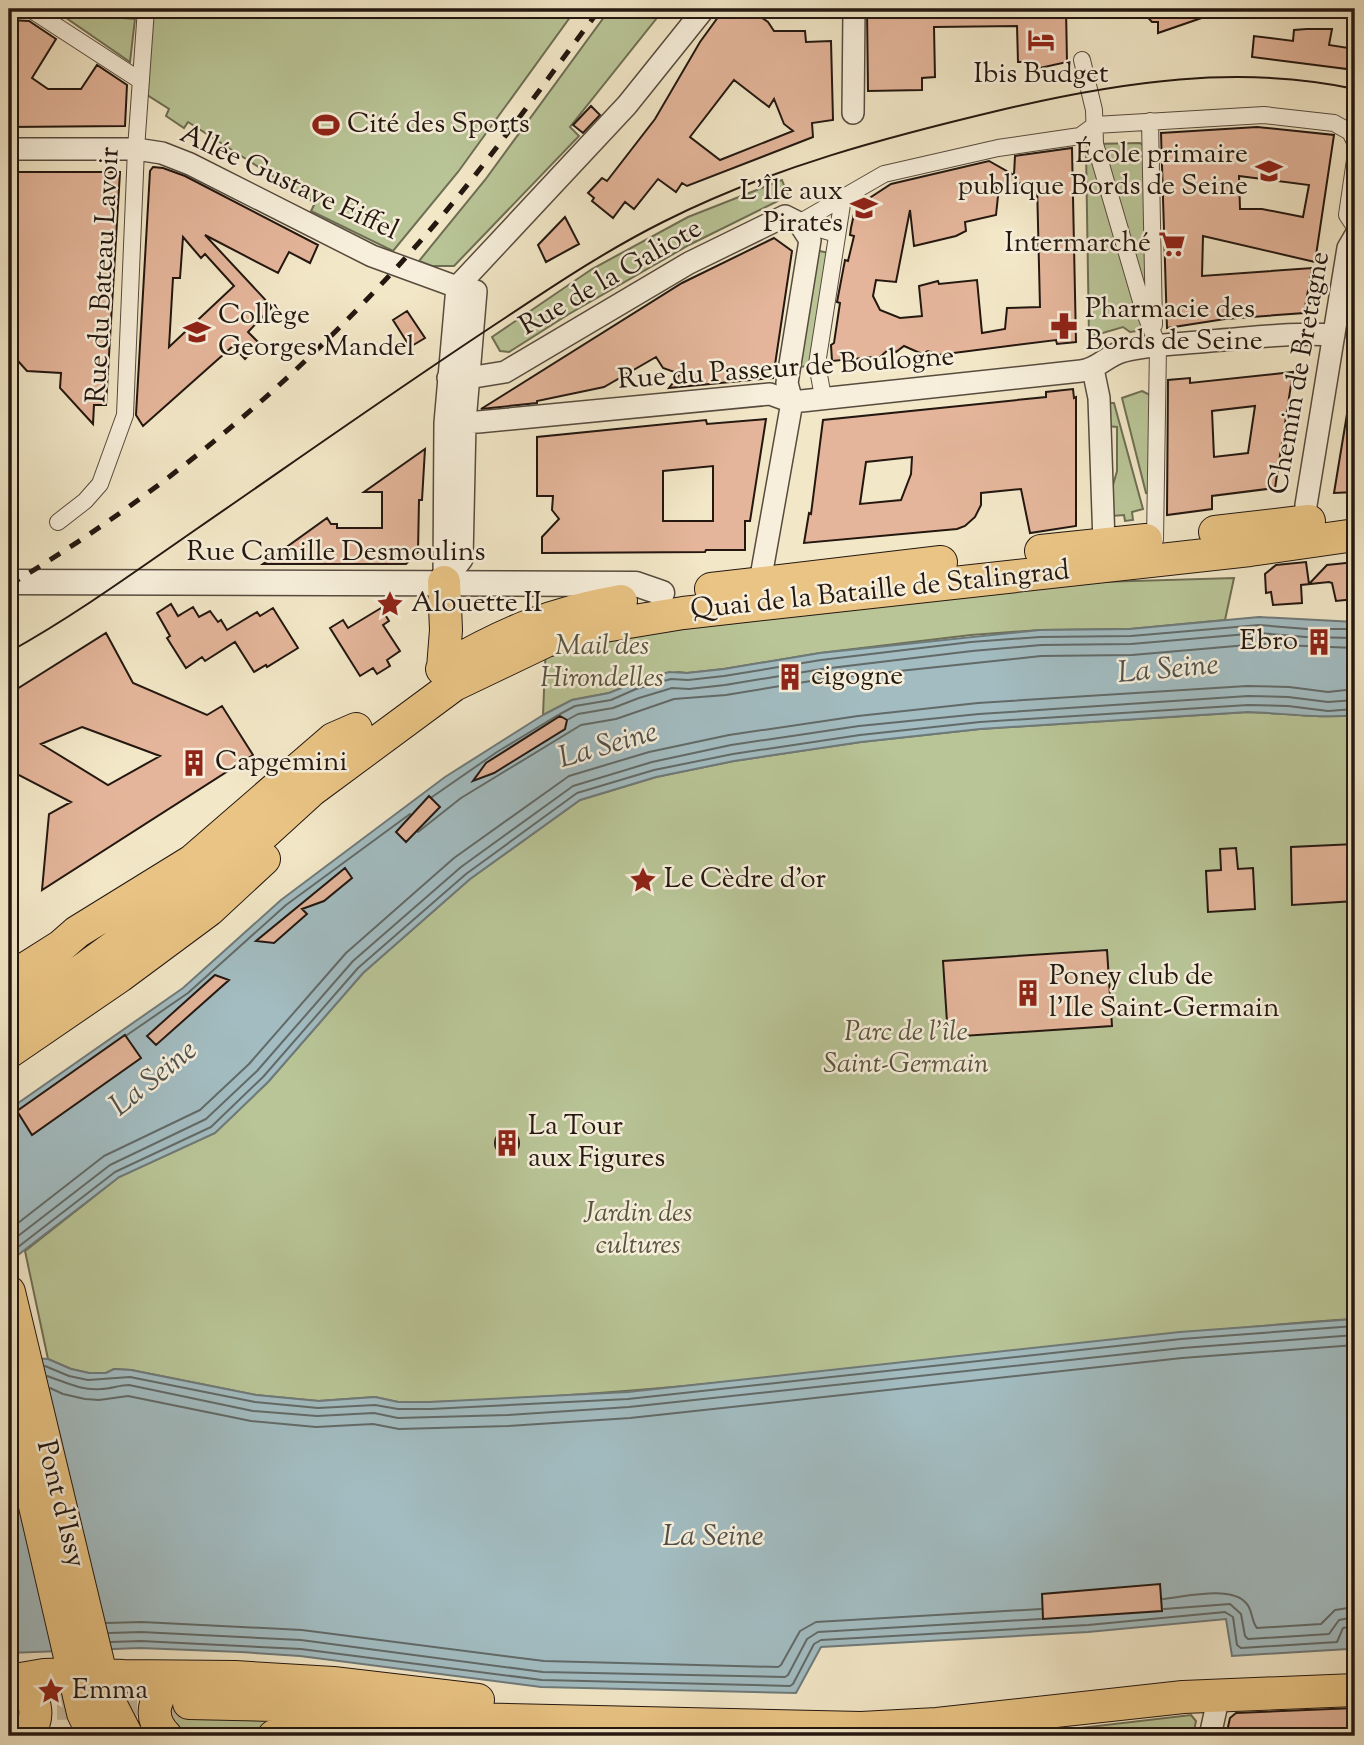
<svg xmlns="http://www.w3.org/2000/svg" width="1364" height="1745" viewBox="0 0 1364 1745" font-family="'Sorts Mill Goudy',serif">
<rect width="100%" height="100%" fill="#f2e7c7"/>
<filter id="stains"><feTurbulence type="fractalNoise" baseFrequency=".00286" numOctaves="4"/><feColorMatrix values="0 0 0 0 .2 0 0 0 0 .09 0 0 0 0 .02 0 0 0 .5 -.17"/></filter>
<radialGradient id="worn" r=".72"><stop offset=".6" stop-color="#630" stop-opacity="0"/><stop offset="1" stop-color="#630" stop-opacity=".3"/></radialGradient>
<path fill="#b9c597" stroke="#6e6e54" stroke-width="2" d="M154,9h422l-118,163 -65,79 -82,-40 4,-8 -127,-81 -4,6 -18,-12 3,-7 -25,-16z
M610,9h54l-94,118 9,9 -125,130h-22l-13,-5 66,-81z
M59,13l76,6 -5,43z
M1140,143l7,5 5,181 -22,3 -7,-5 -34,10 -3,-187 6,-6z
M782,180l6,16 -99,49 -120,69 -60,38 -9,-1 -8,-14 100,-68 96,-52z
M815,250l14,3 -18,113 -15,1z
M1142,391l8,4 2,97 -6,1 -24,-95z
M1107,403h7l29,106 -11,3 1,8 -8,1 -1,-6 -12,1 -3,-17 8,-28v-44l-10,-1z
M1234,578l-9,42 -95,9 -90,1 -69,5 -151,18 -96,16 -37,4 -9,-1 -44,11 -25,10 -37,7 -29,15 3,-73 420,-56z
M1248,712c36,1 72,7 107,3v604c-74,4 -148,12 -222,20 -234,23 -468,56 -703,63h-32l-23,-5 -57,4 -62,-6 -125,-25 -17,-1 -8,4h-17l-18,-4 -23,-10 -23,-108 94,-74 96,-44 53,-51 95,-109 107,-94 110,-79 76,-23 78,-16 127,-19 119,-13z
M167,1701l162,21 -140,14 -16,-7z
M1191,1715l5,6 -3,15h-182z"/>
<path fill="#a2bcc1" stroke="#6f7a7a" stroke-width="2" d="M1259,617l96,5v93c-35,4 -71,-2 -107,-3l-268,17 -119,13 -127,19 -78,16 -76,23 -110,79 -107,94 -95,109 -53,51 -96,44 -110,85v-150l5,-6 169,-118 98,-88 164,-123 98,-62 29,-15 37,-7 25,-10 35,-11 18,1 37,-4 96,-16 220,-23 90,-1z
M1355,1319v314h-8l1,16 -116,7 -6,-37 -138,13 -267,15 -25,46 -255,-6 -241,-31 -59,-4 -101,-4 -131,5v-297l39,3 23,10 18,4h17l8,-4 17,1 125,25 63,6 56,-4 23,5h32l198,-10 552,-60z"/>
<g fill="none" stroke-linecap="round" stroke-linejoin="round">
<path stroke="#626a68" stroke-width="2" d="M560,714l15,-8 36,-6 25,-11 35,-10 17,1 36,-4 97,-16 150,-18 69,-5 91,-1 128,-11 48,4h48
M569,719l9,-5 35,-6 26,-10 33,-10 17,1 36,-4 97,-16 150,-18 69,-6 90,-1 128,-11 47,4 49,1
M432,797l65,-45 61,-37
M418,832l43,-34 120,-73 35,-6 58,-20 52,-4 97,-16 218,-23 91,-1 127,-11 96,4
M127,1035l61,-42 98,-88 124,-91
M9,1230l95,-74 96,-46 49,-46 97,-111 108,-95 115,-82 80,-24 80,-17 129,-19 120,-13 269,-17 42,1 39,5 27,-3
M9,1243l101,-78 96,-46 51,-48 96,-110 108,-94 112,-81 79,-24 79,-17 128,-19 120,-12 269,-18 40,1 40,5 27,-2
M9,1254l106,-82 96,-45 52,-50 95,-109 108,-94 111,-81 77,-23 79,-16 127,-19 120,-13 268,-17 40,1 40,5 27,-2
M45,1366l24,10 19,4 42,-3 125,25 63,6 57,-3 23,4h33l197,-10 553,-60 174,-13
M47,1376c18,6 35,15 54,13 10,0 18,-4 28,-4l124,26 64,5 57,-3 24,5 110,-3 121,-8 553,-59 173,-13
M50,1388l13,6 22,5 14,1 29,-4 123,25 65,6 57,-3 26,5 109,-3 122,-8 552,-60 173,-13
M1163,1599c21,-2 68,-14 83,4 7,7 5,18 11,25l64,-4 14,-14 20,-3
M1164,1609l66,-5 11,10 4,22 3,3 81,-5 10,-14 16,-3
M106,1623l36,-1 160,8 242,31 234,6 3,-2 19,-34 16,-9 225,-13
M109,1633l32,-1 160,8 242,32 242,5 3,-2 19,-36 11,-7 223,-13
M111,1642l30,-1 160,8 241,31 248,6 3,-2 21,-40 7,-4 267,-15 137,-13 8,5 4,28 4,3 96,-6 6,-14 12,-2"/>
</g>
<path fill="#e4b59a" stroke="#231710" stroke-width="2" fill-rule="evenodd" d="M724,9h39l-5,6 10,7 6,9h31l1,11 25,-1 2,79 -21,3 1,14 -126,49 -5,-3 -6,9 -18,-13 -24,30 -9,-7 -12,16 -21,-17 2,-3 -6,-5 14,-15 5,3 48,-62 45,-77zM734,80l35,27 5,-8 10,25 9,7 -73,29 -30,-23z
M867,9h199l1,53 -27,6 -7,-6h-15l-1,-36 -83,1 1,50 -13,1v12l-54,1z
M1140,9h79v3l-61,21v-11h-6z
M9,20l20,1 27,18 -24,39 16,11h33l16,-24 30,20 -2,41 -116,1z
M1307,29h25l-3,16 26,4v21l-103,-13 2,-21 39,5 1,-11z
M591,106l9,9 -17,18 -10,-8z
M1257,127l77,8 -19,127 -112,-26 -1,40 110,-8 -8,45 -79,6 -58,9 -6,-195zM1239,176l70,9 -6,32 -41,-8h-22z
M1072,148l4,194 -19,2 -1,-4 -118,15 -10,-4 -6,3 -18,-8 -8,6 -7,-3 -10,9 -5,-1 -42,4 -1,-16 3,-2 6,-40 -3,-1 8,-42 3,1 6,-25 -4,-1 1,-7 3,-14 11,-13 26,-17 98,-23 25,14 1,-19zM1037,183l3,124 -33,1 -2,21 -23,4 -5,-53 -38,4 -1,-3 -19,5 3,30 -22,2 -20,-8 -7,-14 3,-16 20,2 14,-72 4,36 42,-10 10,-5 -1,-9 31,-7 2,-19 -3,-12z
M153,167l10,1 22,8 133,69 -8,18 -21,-11 -11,21 -73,-38 67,72 -24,25 12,12 -15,15 -12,-13 -90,80 -7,-11 14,-244zM183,237l18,21 4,-4 29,32 -65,61 4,-69h7z
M16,172h104l-14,233h-12l-1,19 -33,-36 1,-15 -34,-2 -18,-20v-172l7,-1z
M565,217l14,27 -33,18 -8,-17z
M774,238l18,13 -19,127 -104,10 11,-14 -17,-6 -7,-11 -52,30 -67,14v2l-56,6 201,-126z
M407,311l18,27 -15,9 -17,-27z
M1293,372l-18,116 -63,8v13l-45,6 1,-135 22,-2v5zM1255,406l-7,47 -34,4 -2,-46z
M1073,389l1,9 2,-1v129l-46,7 -9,-44 -40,4v12l-6,12 -10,9 -8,3 -153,14 5,-30 2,1 12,-94 223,-23v-5zM912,457l-1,17 -10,26 -41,4 6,-42z
M1348,408l7,1v83l-21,1z
M766,419l-16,102h-5v29h-39l-1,2 -163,1v-16l17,-18 -7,-9 1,-14h-16v-59l169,-17 1,4zM713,466v55h-50v-50z
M425,449l-3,51h-3l-1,52 -12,12h-143l64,-46 4,6h6v4h45v-36h-18z
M1306,562l3,22 18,-19 28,-3v37l-19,2 -4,-18 -3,-1 -28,3 1,18 -29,2 -2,-13 -5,1 -1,-19 11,-9z
M171,604l7,12 15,-9 6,10 11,-6 8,11 3,-2 6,10 30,-18 3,4 13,-8 25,40 -31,19 -1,-2 -12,7 -19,-30 -30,19 -3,-4 -16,11 -19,-30 3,-2 -13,-23z
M381,608l8,13 -6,4 17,26 -13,9 3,6 -13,8 -4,-6 -13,8 -30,-48 13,-8 5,8z
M106,633l27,50 74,32 15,-9 31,49 -211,135 7,-76 22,-12 -62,-32v-76zM82,727l78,29 -52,29 -67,-41z
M560,716l7,4 -2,9 -71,44 -21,8 13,-18z
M429,796l11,11 -34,35 -10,-10z
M1355,844v57l-63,4 -1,-58z
M1236,848l2,21 15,-1 2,41 -47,3 -2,-41 15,-1 -1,-21z
M345,868l7,10 -28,23 -22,8 5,5 -33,29 -18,-2z
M1107,950l5,76 -164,11 -5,-76z
M215,975l14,5 -73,65 -9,-9z
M125,1035l16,23 -109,77 -15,-24z
M495 1143a12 12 0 1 1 24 0a12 12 0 1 1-24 0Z
M1160,1584l2,27 -119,8 -1,-25z
M1355,1708v25l-64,3h-65l4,-18 6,-5z"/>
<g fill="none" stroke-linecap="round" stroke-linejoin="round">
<path stroke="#c9bda2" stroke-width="32" stroke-dasharray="32 16" stroke-linecap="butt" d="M9,1704l175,-1"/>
<defs>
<path id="pedestrian" d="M30,9l111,72
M1082,60l12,50 1,34 48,164 15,38 -3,194
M1150,121l4,204
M1355,160l-8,55 8,12
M799,223l85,-49 114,-26 82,-12 15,-11 169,-10 70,8 16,9 5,10
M799,223l38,11
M823,397l-6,-33 26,-166
M58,522l27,-21 15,-17 25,-69 11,-266 10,-140"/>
<path id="minor" d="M853,113l1,-104
M9,149h127l26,4 28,11 182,92 85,31 19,4 -11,131 -3,137 -18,23
M1093,369l6,29 5,145
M448,378h20l37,-6 184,-109 96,-47 14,7 11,17 -23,143 5,19 -32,180
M445,423l33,-1 292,-28 22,8 289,-31c17,-2 26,-16 43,-20 27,-7 58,-7 86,-10 42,-3 83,-9 124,-6
M1306,521v-16l42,-257 7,-12
M444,582l1,-159 12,-136 170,-182 77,-96
M1210,1736l9,-41"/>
<path id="tertiary" d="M9,582l627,2 26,9"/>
<path id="primary" d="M1215,532l94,-11
M1041,551l105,-11
M711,589l230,-27
M443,668l3,-38 -2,-48
M442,669c62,-36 109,-56 179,-68
M9,979l52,-33 16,-14 115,-71 141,-122 23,-10
M9,1017l72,-46 163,-119 68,-62 142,-105 92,-44 34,-11 103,-17 567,-63 105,-15
M9,1052l111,-76 89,-66 55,-51
M9,1292l92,383 10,30 16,31
M9,1394l74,319 11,23
M9,1681l35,-6 30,-1 50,2 111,1 98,6 145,17
M16,1681c20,15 26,34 11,55
M189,1703l125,3 153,13 394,9 76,-4 246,-27 172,-7
M166,1736c-21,-21 -10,-44 11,-59
M274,1736l69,-1 69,-5"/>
</defs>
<use href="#pedestrian" stroke="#574b3e" stroke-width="18"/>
<use href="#minor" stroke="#574b3e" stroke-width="24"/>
<use href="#tertiary" stroke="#574b3e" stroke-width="27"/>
<use href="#primary" stroke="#231710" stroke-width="34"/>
<use href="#pedestrian" stroke="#f7efdb" stroke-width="16"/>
<use href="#minor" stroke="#f7efdb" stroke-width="21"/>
<use href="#tertiary" stroke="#f7efdb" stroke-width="24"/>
<use href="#primary" stroke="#e9c484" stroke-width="32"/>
<path stroke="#231710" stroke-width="2" d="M9,652c65,-36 127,-81 189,-124 103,-71 206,-144 310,-212 51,-34 101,-67 155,-94 109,-55 224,-85 342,-113 116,-27 233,-45 350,-20"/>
<path stroke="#231710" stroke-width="5" stroke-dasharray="12 12" stroke-linecap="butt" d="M9,585c162,-96 304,-218 427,-362 58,-68 110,-143 164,-214"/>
</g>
<defs>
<symbol id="hotel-bare" viewBox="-9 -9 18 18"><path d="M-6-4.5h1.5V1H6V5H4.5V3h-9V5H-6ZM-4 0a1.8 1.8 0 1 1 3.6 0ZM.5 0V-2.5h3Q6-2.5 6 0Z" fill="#8f2418" stroke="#f7efdb" stroke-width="2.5" paint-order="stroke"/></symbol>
<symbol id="stadium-bare" viewBox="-9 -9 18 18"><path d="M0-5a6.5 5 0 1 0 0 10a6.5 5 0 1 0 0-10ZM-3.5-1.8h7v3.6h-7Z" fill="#8f2418" stroke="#f7efdb" stroke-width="2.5" paint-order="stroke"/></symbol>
<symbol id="school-bare" viewBox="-9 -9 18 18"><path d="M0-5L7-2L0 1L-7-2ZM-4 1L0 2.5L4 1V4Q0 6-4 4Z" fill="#8f2418" stroke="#f7efdb" stroke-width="2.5" paint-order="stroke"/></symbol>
<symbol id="supermarket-bare" viewBox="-9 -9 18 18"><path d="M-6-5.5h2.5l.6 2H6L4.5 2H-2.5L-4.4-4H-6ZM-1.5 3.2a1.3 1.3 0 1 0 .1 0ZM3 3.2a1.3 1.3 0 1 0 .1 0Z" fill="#8f2418" stroke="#f7efdb" stroke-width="2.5" paint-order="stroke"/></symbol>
<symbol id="pharmacy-bare" viewBox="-9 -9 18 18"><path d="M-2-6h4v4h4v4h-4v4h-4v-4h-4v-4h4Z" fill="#8f2418" stroke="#f7efdb" stroke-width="2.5" paint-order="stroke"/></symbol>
<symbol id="sight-bare" viewBox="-9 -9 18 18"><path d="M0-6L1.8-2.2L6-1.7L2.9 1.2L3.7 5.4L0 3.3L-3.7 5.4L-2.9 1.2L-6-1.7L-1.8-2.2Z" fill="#8f2418" stroke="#f7efdb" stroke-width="2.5" paint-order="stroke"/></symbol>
<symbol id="building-bare" viewBox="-9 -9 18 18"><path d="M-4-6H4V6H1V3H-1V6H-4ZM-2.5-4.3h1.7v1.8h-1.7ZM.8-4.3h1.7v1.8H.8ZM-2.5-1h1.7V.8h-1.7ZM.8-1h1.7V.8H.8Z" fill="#8f2418" stroke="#f7efdb" stroke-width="2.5" paint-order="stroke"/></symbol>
</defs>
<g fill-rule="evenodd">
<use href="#hotel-bare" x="1022" y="21" width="38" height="38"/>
<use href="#stadium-bare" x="307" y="106" width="38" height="38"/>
<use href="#school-bare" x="1250" y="152" width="38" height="38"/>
<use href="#school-bare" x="845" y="189" width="38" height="38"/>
<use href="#supermarket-bare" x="1153" y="225" width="38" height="38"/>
<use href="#pharmacy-bare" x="1045" y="307" width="38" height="38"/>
<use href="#school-bare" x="178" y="313" width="38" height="38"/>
<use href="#sight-bare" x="371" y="585" width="38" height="38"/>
<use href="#building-bare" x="1300" y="623" width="38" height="38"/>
<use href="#building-bare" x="771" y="658" width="38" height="38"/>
<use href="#building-bare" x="175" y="744" width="38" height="38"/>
<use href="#sight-bare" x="624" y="861" width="38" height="38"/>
<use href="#building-bare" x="1009" y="974" width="38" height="38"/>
<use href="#building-bare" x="488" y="1124" width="38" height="38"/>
<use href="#sight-bare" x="32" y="1672" width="38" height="38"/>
</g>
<g text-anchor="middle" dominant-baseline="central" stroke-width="5" stroke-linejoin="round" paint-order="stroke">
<g font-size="28" fill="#231710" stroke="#f7efdb" text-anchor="start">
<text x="1041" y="75" text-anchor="middle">Ibis Budget</text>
<text x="347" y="125">Cité des Sports</text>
<text x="1248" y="155" text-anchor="end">École primaire<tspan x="1248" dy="32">publique Bords de Seine</tspan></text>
<text x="843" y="192" text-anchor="end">L'Île aux<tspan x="843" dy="32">Pirates</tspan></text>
<text x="1151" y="244" text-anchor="end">Intermarché</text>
<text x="1085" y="310">Pharmacie des<tspan x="1085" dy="32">Bords de Seine</tspan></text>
<text x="218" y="316">Collège<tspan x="218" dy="32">Georges Mandel</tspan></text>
<text x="411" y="604">Alouette II</text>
<text x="1298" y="642" text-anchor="end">Ebro</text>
<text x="811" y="677">cigogne</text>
<text x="215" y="763">Capgemini</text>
<text x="664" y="880">Le Cèdre d'or</text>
<text x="1049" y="977">Poney club de<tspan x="1049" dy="32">l'Ile Saint-Germain</tspan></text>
<text x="528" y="1127">La Tour<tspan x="528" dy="32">aux Figures</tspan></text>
<text x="72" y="1691">Emma</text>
</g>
<g font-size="28" fill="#231710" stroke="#f7efdb">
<text transform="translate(289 183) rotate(25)">Allée Gustave Eiffel</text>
<text transform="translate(104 275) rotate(-87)">Rue du Bateau Lavoir</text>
<text transform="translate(611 278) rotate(-30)">Rue de la Galiote</text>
<text transform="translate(786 369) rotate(-4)">Rue du Passeur de Boulogne</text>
<text transform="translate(1300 373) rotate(-80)">Chemin de Bretagne</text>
<text x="336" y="553">Rue Camille Desmoulins</text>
<text transform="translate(880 591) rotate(-6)">Quai de la Bataille de Stalingrad</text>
<text transform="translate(60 1504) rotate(76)">Pont d'Issy</text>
</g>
<g font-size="28" font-style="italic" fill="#58543f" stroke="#f7efdb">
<text x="602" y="647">Mail des<tspan x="602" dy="32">Hirondelles</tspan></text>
<text x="906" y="1033">Parc de l'île<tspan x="906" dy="32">Saint-Germain</tspan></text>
<text x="638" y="1214">Jardin des<tspan x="638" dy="32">cultures</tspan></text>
</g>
<g font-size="30" font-style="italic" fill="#4f514e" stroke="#f7efdb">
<text transform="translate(1168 670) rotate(-5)">La Seine</text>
<text transform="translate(608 746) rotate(-16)">La Seine</text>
<text transform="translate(154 1079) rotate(-39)">La Seine</text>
<text x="713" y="1537">La Seine</text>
</g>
</g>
<rect width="1364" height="1745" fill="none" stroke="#f2e7c7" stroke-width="35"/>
<rect x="10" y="10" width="1343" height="1724" fill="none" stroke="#231710" stroke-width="3.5"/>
<rect x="18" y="18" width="1329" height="1710" fill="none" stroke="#231710" stroke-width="2"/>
<rect width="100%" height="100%" filter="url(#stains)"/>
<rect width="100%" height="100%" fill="url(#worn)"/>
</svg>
